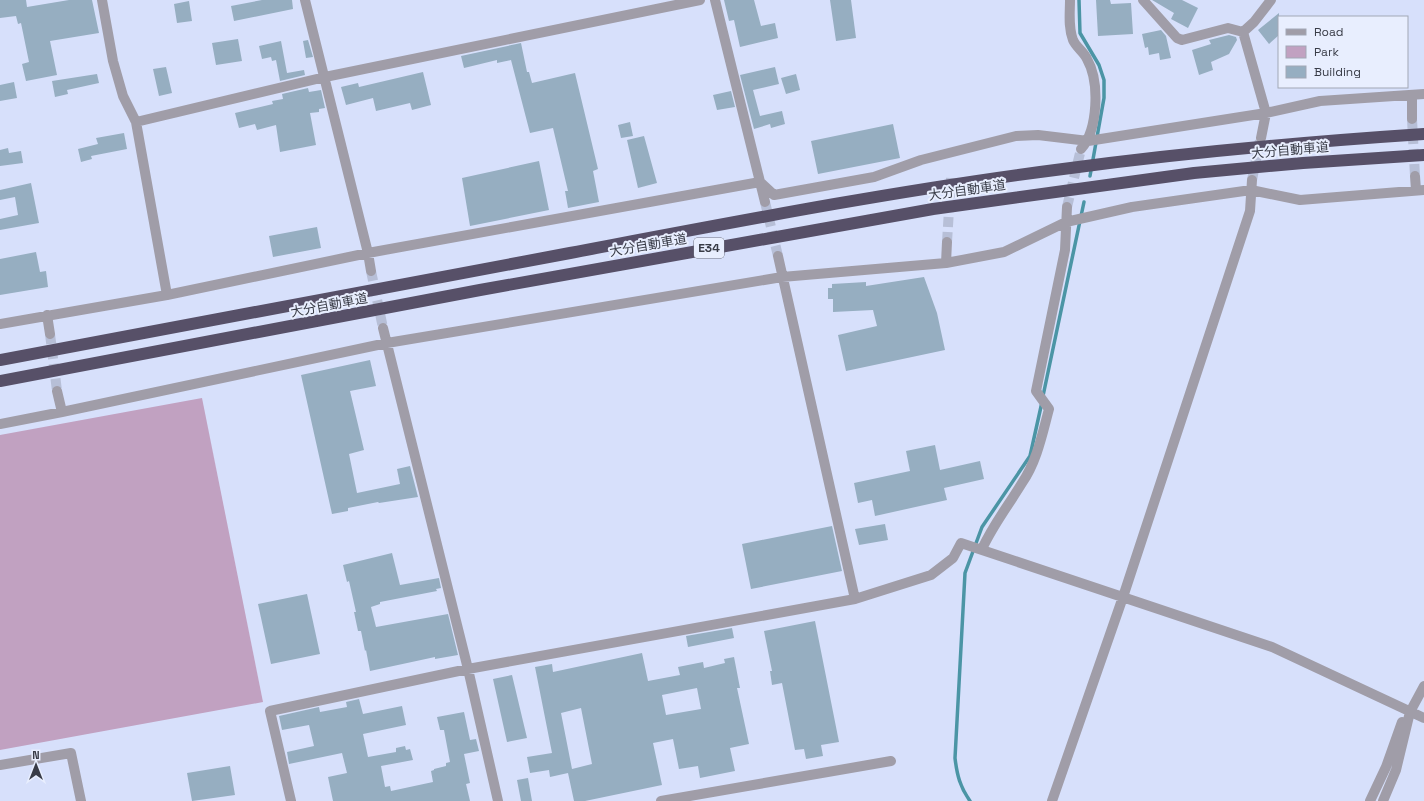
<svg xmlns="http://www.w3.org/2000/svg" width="1424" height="801" viewBox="0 0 1424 801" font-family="'Space Grotesk','Noto Sans JP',sans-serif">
<rect width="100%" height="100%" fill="#d7e0fb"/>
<path fill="#c1a1c1" d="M202,398l61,304 -263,48v-315z"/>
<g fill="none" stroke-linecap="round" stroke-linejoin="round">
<path stroke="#4b95a5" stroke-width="3.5" d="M1079,0l1,33 19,32 5,15v18l-14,78
M1043,396l41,-194
M970,801c-10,-14 -13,-26 -15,-43l10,-185 17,-46 48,-71 12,-54"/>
</g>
<path fill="#96aec1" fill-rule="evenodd" d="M0,0h26l1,7 42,-7h23l7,33 -49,8 7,34 -31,6 -4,-17 7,-2 -8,-39 -3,1 -2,-8 -16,2z
M262,0h30l1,9 -59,12 -3,-15z
M724,0h30l7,26 14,-3 3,15 -38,9 -6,-27 -5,1z
M830,0h21l5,38 -20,3z
M1096,0h14l1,4 20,-1 2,31 -35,2z
M1152,0h30l16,8 -10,20 -17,-9 3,-6z
M189,1l3,20 -15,2 -3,-19z
M1279,13v22l-10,9 -11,-14z
M1161,30l5,6 5,22 -11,2 -1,-7 -10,2 -1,-8 -3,1 -3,-14z
M1229,35l7,2 1,3 -8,14 -18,8 2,8 -14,5 -7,-25 19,-6 -2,-4z
M238,39l4,22 -26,4 -4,-22z
M308,40l5,17 -7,1 -3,-17z
M281,41l6,32 17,-3 1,5 -25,6 -4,-21 -4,1 -1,-4 -9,2 -3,-13z
M521,43l6,29h2l3,11 43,-10 23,96 -5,2 6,31 -31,6 -3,-17h3l-15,-63 -23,5 -19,-73 -14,3v-3l-33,8 -3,-12z
M166,67l6,26 -13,3 -6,-27z
M775,67l4,17 -26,6 7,26 22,-5 3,13 -14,4 -1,-4 -16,5 -14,-54z
M423,72l8,33 -19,5 -2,-7 -34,8 -3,-13 -27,7 -5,-18 17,-4 1,4z
M97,74l2,9 -32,7 1,4 -13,3 -3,-16z
M796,74l4,16 -14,4 -5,-16z
M14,82l3,16 -17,3v-16z
M308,88l1,4 12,-2 4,18 -6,1v3l-9,1 6,32 -36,7 -4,-27 -19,5 -2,-6 -16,4 -4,-15 38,-9 -1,-3 11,-2 -1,-5z
M731,91l4,16 -18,3 -4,-15z
M630,122l3,14 -12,2 -3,-13z
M893,124l7,34 -82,16 -7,-33z
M124,133l3,16 -36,7 1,3 -11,3 -3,-13 20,-5 -2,-6z
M644,136l13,47 -19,5 -11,-48z
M8,148l1,5 12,-2 2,12 -23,3v-16z
M539,161l10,49 -79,16 -8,-48z
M31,183l8,40 -39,7v-11l18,-4 -3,-18 -15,3v-10z
M317,227l4,21 -48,9 -4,-21z
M36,252l4,20 6,-1 2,16 -48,8v-36z
M924,277l13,36 8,37 -99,21 -8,-36 39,-9 -4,-16 -40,2v-13h-5v-11h4v-4l34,-2v4z
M370,360l6,26 -26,5 14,59 -15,4 8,39 43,-9 -3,-15 13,-3 8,31 -39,6 -1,-1 -30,6v3l-16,3 -31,-139z
M935,445l5,25 40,-9 4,18 -40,9 3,12 -72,16 -3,-16 -14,3 -4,-20 56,-12 -4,-20z
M885,524l3,16 -29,5 -4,-16z
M832,526l10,45 -91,18 -9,-45z
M392,553l8,32 39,-7 2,10 -5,1 1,2 -57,11v2l-9,3 5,20 72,-13 10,41 -23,4v-2l-65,14 -4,-21 -1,1 -4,-20h-3l-4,-19h2l-7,-31 -2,1 -4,-17z
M307,594l13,60 -49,10 -13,-60z
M815,621l24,121 -18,3 2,11 -17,3 -2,-10 -9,1 -13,-67 -10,2 -2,-14h2l-8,-40z
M732,628l2,10 -46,9 -2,-11z
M642,653l6,28 32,-6 -2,-8 25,-5 1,6 21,-5 -1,-4 10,-2 6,31h-3l12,56 -19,4 5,23 -35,7 -2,-12 -19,3 -6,-30 -20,4 9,42 -77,16h-11l-6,-28 -18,4 -1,-7 -19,3 -3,-16 25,-4 -17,-86 17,-3 1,8zM697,688l4,21 -35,6 -4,-20zM581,708l11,56 -20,5 -11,-56z
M512,675l15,63 -20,4 -14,-63z
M359,699l4,15 39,-8 4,19 -43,9 5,23 28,-5v-4l9,-2 1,4 4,-1 3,11 -32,6 4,21 5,-1 1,5 42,-9 -2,-11 3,-1v-1l12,-3v-3l4,-1 -6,-32h-4l-3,-13 27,-5 6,28 6,-1 3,12 -15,3 6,29 -4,1 4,17h-137l-5,-24 19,-4 -5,-20 -53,11 -2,-12 27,-6 -5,-21 -27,5 -3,-14 40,-9 1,5 27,-5 -1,-5z
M230,766l5,29 -43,6 -5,-28z
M528,778l4,23h-11l-4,-21z"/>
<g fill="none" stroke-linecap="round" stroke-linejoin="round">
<path stroke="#b7bfd7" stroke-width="10" stroke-dasharray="10 5" stroke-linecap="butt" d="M1412,119l3,57
M1252,180l8,-40
M765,202l13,54
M1067,207l14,-58
M947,242l4,-64
M371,271l12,57
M50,334l7,57"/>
<path stroke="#a09da8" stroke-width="10" d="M102,0l11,61 10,35 13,26 31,173
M305,0l63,253 3,18
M715,0l50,202
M1070,0c0,13 -2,27 3,40 3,7 11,12 14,19 13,23 11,71 -6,90
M1143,0l34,38 5,2 46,-12 15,4 23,81 -5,25
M1243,32l11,-10 17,-22
M1412,95v24
M136,122l189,-45 375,-77
M1415,176l1,14
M760,182l14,13 100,-18 47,-17 95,-24 22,-1 50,6 178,-28 54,-12 104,-7
M778,256l77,343
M946,263l1,-21
M47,315l3,19
M0,324l167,-29 201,-42 392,-71
M383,328l85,341 30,132
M57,391l5,21
M0,424l62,-12 325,-69 395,-66 164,-14 58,-11 62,-30 66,-15 119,-17 49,10 124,-10
M982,549c11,-24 26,-43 40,-66 15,-22 20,-48 27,-74l-13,-18 29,-141 2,-43
M0,765l71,-12 10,48
M291,801l-21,-90 198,-42 387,-70 76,-24 22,-17 8,-15 311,104 152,71
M661,801l230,-40
M1052,801l71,-204 127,-386 2,-31
M1370,801l16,-34 16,-45
M1383,801l13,-31 14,-58 14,-26"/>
<path stroke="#575068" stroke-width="12" d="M0,360c190,-36 380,-72 570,-107 164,-31 328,-63 493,-84 120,-16 240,-27 361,-35
M0,381l480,-91 453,-81 261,-36 109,-10 121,-8"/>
</g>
<g text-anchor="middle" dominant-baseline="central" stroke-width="4" stroke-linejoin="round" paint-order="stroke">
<rect fill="#e8eefe" stroke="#6e717e" stroke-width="1" x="694" y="238" width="30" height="20" rx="3"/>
<g font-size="12" font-weight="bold" fill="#393c47">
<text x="709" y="248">E34</text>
</g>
<g font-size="13" fill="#393c47" stroke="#e8eefe">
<text transform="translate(1290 150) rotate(-5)">大分自動車道</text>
<text transform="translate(967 190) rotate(-8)">大分自動車道</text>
<text transform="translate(648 245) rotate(-10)">大分自動車道</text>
<text transform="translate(329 305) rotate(-11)">大分自動車道</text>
</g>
</g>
<rect x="1278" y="16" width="130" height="72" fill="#e8eefe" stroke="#a2a7b5"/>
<rect x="1286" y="29" width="20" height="6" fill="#a09da8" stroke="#a2a7b5"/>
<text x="1314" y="36" font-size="12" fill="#393c47">Road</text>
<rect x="1286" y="46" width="20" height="12" fill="#c1a1c1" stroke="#a2a7b5"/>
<text x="1314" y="56" font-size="12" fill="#393c47">Park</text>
<rect x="1286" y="66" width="20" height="12" fill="#96aec1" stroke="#a2a7b5"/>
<text x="1314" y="76" font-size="12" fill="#393c47">Building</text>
<g transform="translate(36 765)" stroke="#e8eefe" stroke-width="3" paint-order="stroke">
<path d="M0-3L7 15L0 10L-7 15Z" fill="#393c47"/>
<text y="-6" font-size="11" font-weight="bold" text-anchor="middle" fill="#393c47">N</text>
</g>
</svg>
